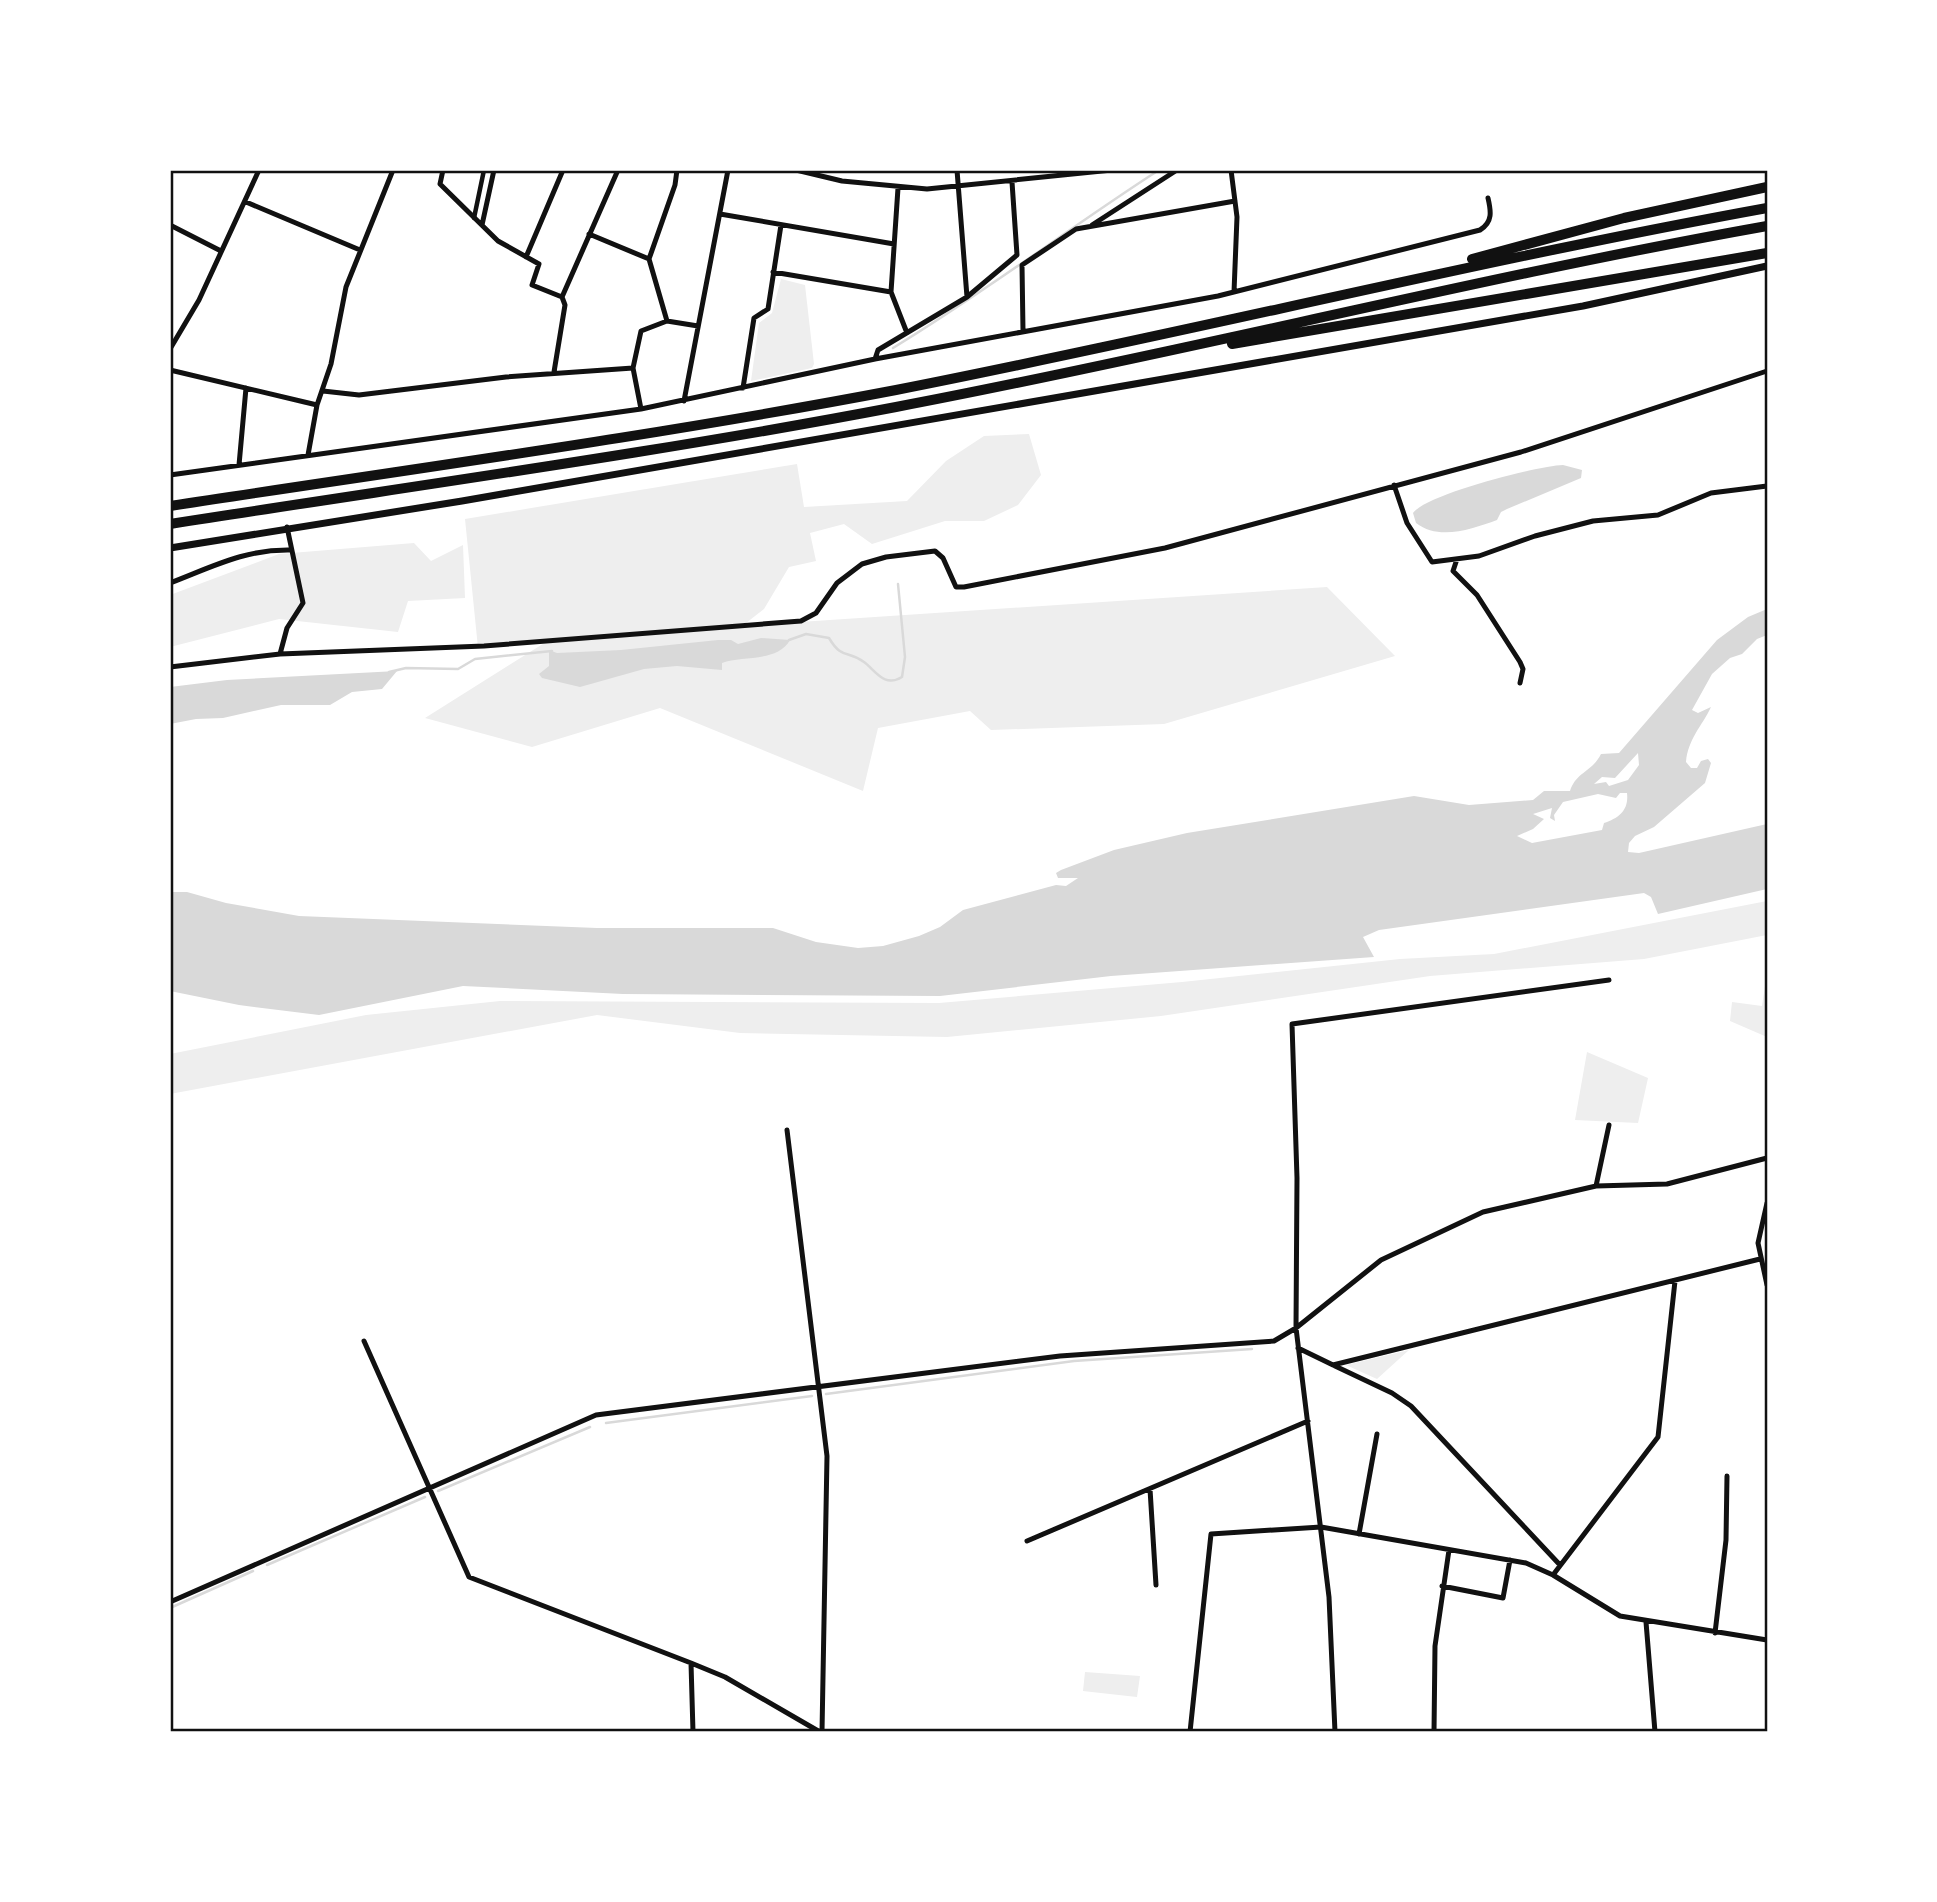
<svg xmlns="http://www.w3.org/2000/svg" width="1937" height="1902" viewBox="0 0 1937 1902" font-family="Barlow,sans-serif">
<rect width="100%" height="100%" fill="#fff"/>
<path fill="#eee" d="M781,279l24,6 9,79 -2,4 -61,13 8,-58 13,-10z
M1029,434l12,41 -23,30 -34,16h-39l-73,23 -28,-20 -34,9 6,28 -27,6 -25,42 -18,14 -66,7 647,-43 68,69 -231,68 -173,6 -21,-19 -92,17 -15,63 -203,-83 -128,39 -107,-29 121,-76 -68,6 -13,-129 332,-55 7,43 103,-6 39,-40 38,-25z
M414,543l17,18 32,-16 2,53 -57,3 -10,31 -119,-13 -109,28v-52l109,-41z
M1767,901v34l-123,24 -214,17 -269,40 -214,21 -207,-4 -143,-18 -427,79v-40l196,-39 134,-14 439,2 243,-21 218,-23 94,-5z
M1767,973v64l-37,-16 2,-19 30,4z
M1587,1052l61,26 -10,45 -63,-3z
M1409,1350l-32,29 -31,-14z
M1085,1672l55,4 -3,21 -54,-6z"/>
<path fill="#d9d9d9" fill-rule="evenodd" d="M1563,465l19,5 -1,8 -74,31 -6,3 -4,8c-25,9 -58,21 -81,3l-3,-10c14,-19 124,-47 150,-48z
M1767,609v26l-10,4 -15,15 -12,4 -18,16 -20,36 6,3 13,-6c-9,19 -23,32 -25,55l5,6h6l4,-7 7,-2 3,4 -6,20 -51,44 -19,9 -6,7 -1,9 11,1 128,-29v65l-109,25 -7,-17 -7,-4 -265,37 -16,7 11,20 -263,19 -171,20 -317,-2 -160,-8 -144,29 -80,-10 -69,-14v-99h17l39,11 73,13 298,12h176l43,14 42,6 25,-2 36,-10 21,-9 23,-17 93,-25 10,1 12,-8h-20l-2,-5 5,-3 53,-20 73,-17 227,-37 55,9 64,-5 11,-9h26c6,-19 22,-19 31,-37l18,-1 98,-113 31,-23zM1638,753l1,12 -11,15 -19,6 -3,-4 -12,2 8,-7 13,1zM1620,793h7c2,17 -8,25 -23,30l-2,7 -70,13 -15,-7 16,-7 11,-10 -11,-5 19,-6 -2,10 5,3 -1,-6 9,-13 35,-8 18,4z
M761,638l29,2c-13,23 -48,15 -68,23v7l-45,-4 -33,3 -64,18 -38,-9 -3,-4 10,-8v-16l8,3 64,-3 97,-10h13l7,4z
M397,671l-15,18 -30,3 -22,13h-49l-58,13 -27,1 -26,5v-37l57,-7z"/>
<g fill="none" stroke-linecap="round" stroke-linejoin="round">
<path stroke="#d9d9d9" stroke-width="2.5" d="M893,348c91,-55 176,-120 266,-178
M789,640l17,-6 23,4c13,22 19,12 35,24 12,9 20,26 38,15l3,-20 -7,-73
M389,672l17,-4 52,1 17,-10 77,-8
M826,1394l248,-33 178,-12
M606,1423l206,-27
M438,1491l152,-64
M267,1565l158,-68
M170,1608l83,-37"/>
<path stroke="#111" stroke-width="4.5" d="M474,218l10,-48"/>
<path stroke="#111" stroke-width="5" d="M443,170l-3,14 58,57 41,23 -7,21 30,12 56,-127
M796,170l46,11 85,8 185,-19
M957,170l10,127
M1231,170l6,47 -3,75
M898,188l-7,104 16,41
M246,202l114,48
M720,214l174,30
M170,225l51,26
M482,225l12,-55
M1092,225l85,-55
M589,234l60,25
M526,257l37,-87
M773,272l118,20
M667,321l-18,-62 26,-74 2,-15
M1023,331l-1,-66 54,-36 159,-28
M170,349l29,-49 60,-130
M875,359l3,-9 89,-53 50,-42 -5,-73
M170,370l147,35 -9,50
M554,372l11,-67 -3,-8
M743,388l11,-70 14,-9 13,-84
M323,391l36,4 147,-18 127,-9
M684,401l44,-231
M317,405l14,-41 15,-77 47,-117
M641,409l-8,-41 8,-37 26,-10 31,5
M239,465l7,-77
M170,475l471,-66 234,-50 343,-63 262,-66c13,-8 11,-19 8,-32
M1394,485l13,38 25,39 47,-6 56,-20 58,-15 65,-6 53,-22 56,-7
M1457,559l-4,12 24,24 43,67 3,7 -3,14
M170,583c42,-16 75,-34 121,-33
M280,654l7,-26 16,-25 -16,-76
M170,667l110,-13 204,-8 317,-25 15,-8 21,-30 25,-19 24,-7 49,-6 8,7 13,29h8l201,-39 356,-96 246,-81
M787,1130l40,326 -5,276
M1596,1186l13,-61
M1767,1203l-9,40 9,42
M364,1341l105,236 222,86 2,69
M1298,1348l35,17 427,-106
M1335,1366l57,27 19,13 149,159
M1150,1489l6,96
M1359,1534l18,-100
M1027,1541l281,-120
M1553,1575l105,-138 17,-156
M1442,1586l61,12 7,-38
M170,1602l426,-187 464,-59 214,-15 22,-13 85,-68 102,-48 113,-26 71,-2 100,-26
M1646,1622l9,110
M1715,1633l11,-93 1,-64
M691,1663l34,14 95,55
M1190,1732l21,-198 110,-7 205,36 27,12 67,41 147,24
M1335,1732l-6,-135 -33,-269 1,-150 -5,-154 317,-44
M1434,1732l1,-86 14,-96"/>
<path stroke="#111" stroke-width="7" d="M170,548l292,-47 1121,-195 184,-40"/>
<path stroke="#111" stroke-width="10" d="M1472,259l152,-41 143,-31
M1232,344l535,-91
M170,506c242,-37 485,-70 726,-116 291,-57 579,-129 871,-182
M170,524c242,-38 485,-71 726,-117 291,-55 579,-129 871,-181"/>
</g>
<rect width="1937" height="1902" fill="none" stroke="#ffffff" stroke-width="343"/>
<rect x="172" y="172" width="1594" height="1558" fill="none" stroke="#111" stroke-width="2.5"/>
</svg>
